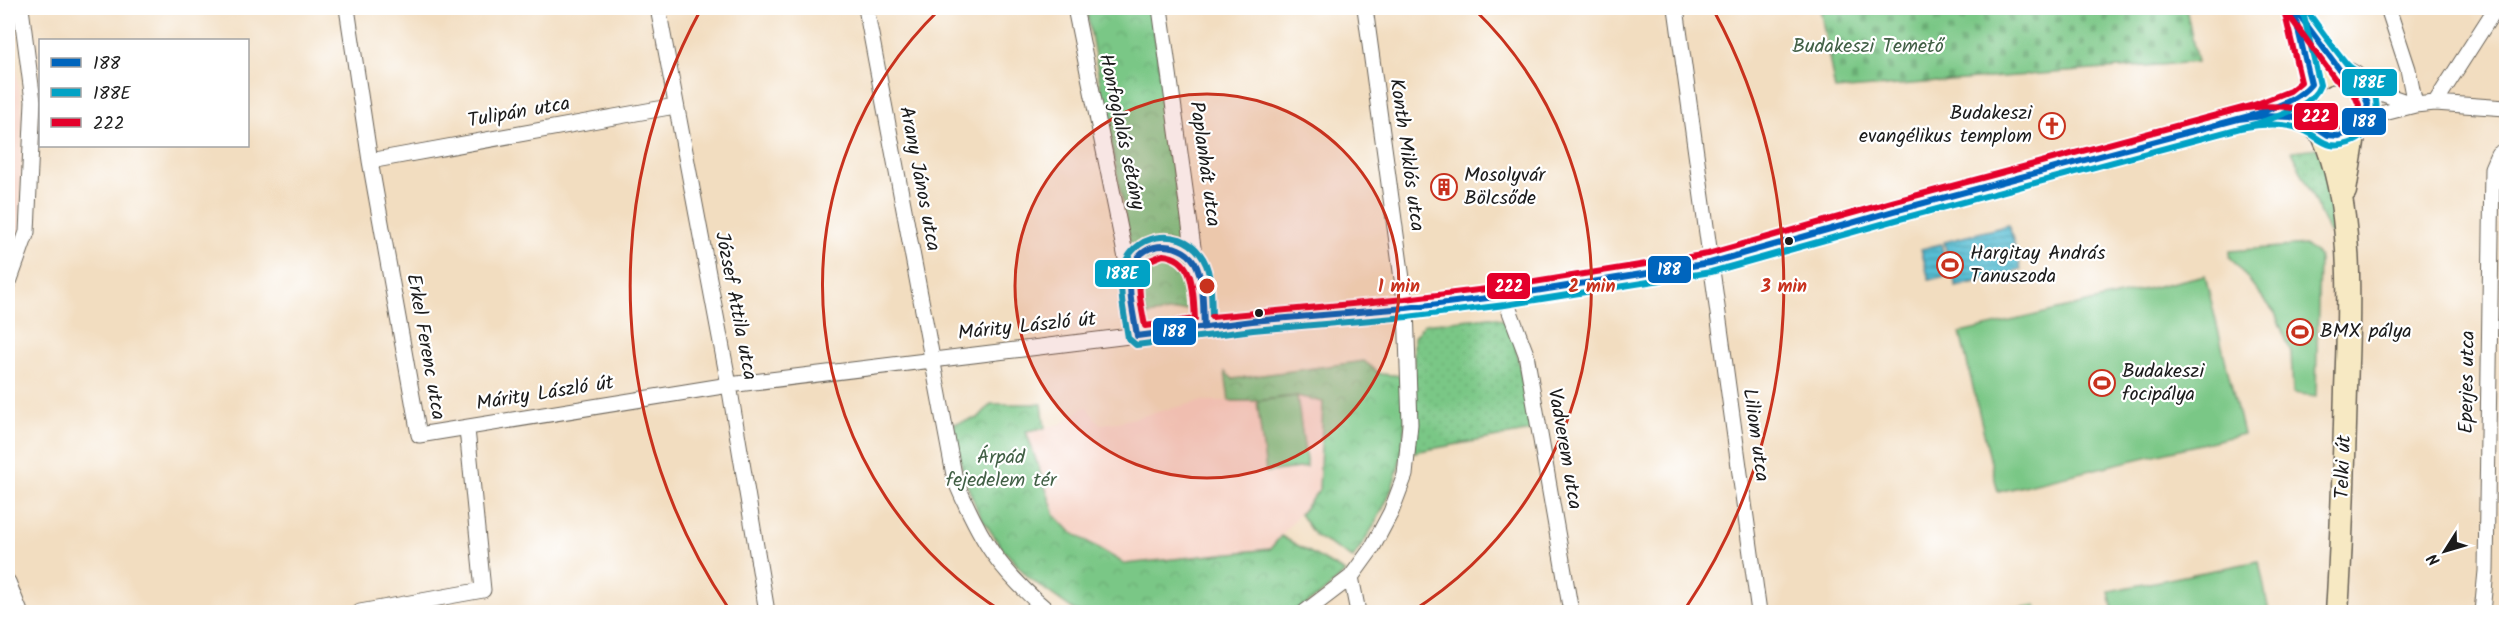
<svg xmlns="http://www.w3.org/2000/svg" width="2514" height="620" viewBox="0 0 2514 620" font-family="Kalam,sans-serif">
<defs>
<pattern id="grass-dots" width="8" height="8" patternUnits="userSpaceOnUse" patternTransform="scale(1.5)"><rect width="8" height="8" fill="#7ac786"/><path d="M2 2h.1M6 6h.1" fill="none" stroke="#69aa73" stroke-width="1.8" stroke-linecap="round"/></pattern>
<pattern id="cemetery-stones" width="16" height="16" patternUnits="userSpaceOnUse" patternTransform="scale(1.5)"><rect width="16" height="16" fill="#7ac786"/><path d="M2 7V4a2 2 0 0 1 4 0v3zM10 15v-3a2 2 0 0 1 4 0v3z" fill="#69aa73"/></pattern>
<pattern id="park-crowns" width="20" height="18" patternUnits="userSpaceOnUse" patternTransform="scale(1.5)"><rect width="20" height="18" fill="#7ac786"/><path d="M2 6a3 3 0 1 1 6 0M12 15a3 3 0 1 1 6 0" fill="none" stroke="#69aa73"/></pattern>
<pattern id="water-rules" width="6" height="5" patternUnits="userSpaceOnUse" patternTransform="scale(1.5)"><rect width="6" height="5" fill="#57bed4"/><path d="M0 2.5h6" fill="none" stroke="#479aab"/></pattern>
</defs>
<rect width="100%" height="100%" fill="#fff"/>
<filter id="ink" filterUnits="userSpaceOnUse"><feTurbulence type="fractalNoise" baseFrequency=".0167" numOctaves="2"/><feDisplacementMap in="SourceGraphic" scale="12" xChannelSelector="R" yChannelSelector="G"/><feConvolveMatrix kernelMatrix="1 2 1 2 8 2 1 2 1" color-interpolation-filters="sRGB"/></filter>
<filter id="wash" filterUnits="userSpaceOnUse"><feTurbulence type="fractalNoise" baseFrequency=".008" numOctaves="4" result="noise"/><feDisplacementMap in="SourceGraphic" scale="24" xChannelSelector="R" yChannelSelector="G"/><feGaussianBlur stdDeviation="1.35" result="paint"/><feColorMatrix in="noise" values="0 0 0 0 0 0 0 0 0 0 0 0 0 0 0 0 0 1.4 0 .05"/><feComposite in="paint" operator="in"/></filter>
<g filter="url(#wash)">
<rect width="100%" height="100%" fill="#f2ddc0"/>
<path fill="#f6d2c4" d="M8,8l14,101 -2,119 -12,36z
M1297,396l26,6 -4,88 -49,59 -145,15 -54,-32 -16,-17 -30,-84 36,-7 25,-18 14,18 18,-2 84,-21h55z"/>
<path fill="url(#grass-dots)" stroke="#4b7251" stroke-width="1.5" d="M2317,148l13,26 8,59h-9l-37,-82z
M1490,317c11,0 16,5 23,14l19,100 -118,21v-115l10,-13z"/>
<path fill="url(#cemetery-stones)" stroke="#4b7251" stroke-width="1.5" d="M1820,8h366l11,54 -362,28z"/>
<path fill="url(#park-crowns)" stroke="#4b7251" stroke-width="1.5" d="M1086,8h65l33,239c-18,-9 -37,-7 -52,7z
M1164,252c29,2 35,34 26,57l-42,6c-6,-8 -7,-14 -9,-23 -4,-22 0,-36 25,-40z
M1364,361l16,13 24,2c0,19 2,40 0,60 -4,46 -25,85 -51,122l-38,-22 -15,-22 19,-24 4,-88 -26,-6 -40,5h-28l-4,-29 8,7z
M991,404h51l3,24 -19,3 29,84 16,17 54,32 145,-15 11,-13 64,36c-15,17 -33,30 -54,40h-212l-5,-2 -45,-32 -27,-30 -23,-34 -15,-36 -11,-54 25,-6z"/>
<path fill="#7ac786" stroke="#4b7251" stroke-width="1.5" d="M2305,245l14,11 -3,140 -23,-3 -2,-41 -16,-39 -45,-56v-6z
M2205,275l38,159 -245,58 -38,-159z
M1297,396l10,71 -41,5 -9,-71z
M2259,561l10,51h-156l-4,-21z
M2036,605l2,7h-41z"/>
<path fill="url(#water-rules)" stroke="#3a6d78" stroke-width="1.5" d="M2009,225l12,45 -65,17 -12,-45z
M1941,244l8,31 -20,5 -8,-31z"/>
</g>
<g filter="url(#ink)">
<g fill="none" stroke-linecap="round" stroke-linejoin="round">
<defs>
<path id="minor" d="M347,8l23,153 49,274 310,-50 523,-64 154,-13 98,-12 206,-33 184,-52 363,-97 50,-22
M658,8l71,377 38,227
M866,8l89,472c26,61 43,89 94,132
M1075,8l55,270 7,58
M1160,8l44,319
M1676,8l83,604
M2388,8l20,61 7,36
M2363,87l52,18
M2435,103l59,-92 12,2
M2260,115l50,7
M2365,118l50,-13 20,-2 71,5
M370,161l305,-55
M8,285l19,-53 6,-131 -12,-93
M1504,296l22,58 45,258
M1351,577l7,35
M8,582l12,30
M360,612l123,-22 -16,-161
M1305,612l46,-35 21,-29 19,-36 14,-37 5,-51 -4,-116 -41,-300
M2482,612l4,-41 6,-403 6,-14 8,-4"/>
<path id="secondary" d="M2294,8l48,65
M2296,21l15,63
M2304 104a32 32 0 1 1 64 0a32 32 0 1 1-64 0Z
M2322,133c33,71 27,179 24,256 -2,75 -4,149 -9,223
M2345,191l10,-61"/>
</defs>
<use href="#minor" stroke="#676055" stroke-width="17"/>
<use href="#secondary" stroke="#676055" stroke-width="25"/>
<use href="#minor" stroke="#fff" stroke-width="15"/>
<use href="#secondary" stroke="#f7e9c3" stroke-width="22"/>
<defs>
<path id="bus-1" d="M2238,119l26,-3 27,1 17,5 20,13 11,1 18,-6 7,-8 4,-18 -8,-19 -18,-12 -45,-61
M1204,327c-1,-19 0,-42 -7,-60 -11,-27 -55,-29 -64,0 -7,23 1,47 4,69l115,-15 154,-13 98,-12 206,-33 184,-52 363,-97c19,-8 40,-13 54,-30l-18,-76"/>
<path id="bus-2" d="M2240,128c21,-4 48,-7 67,4 9,4 14,11 24,13 12,2 26,-3 34,-11 16,-16 15,-42 -1,-58 -6,-5 -14,-7 -18,-13 -15,-18 -28,-37 -41,-55
M1212,317c-1,-20 1,-47 -12,-63 -22,-29 -68,-20 -77,15 -5,22 2,47 5,69l8,7 117,-15 154,-13 98,-12 206,-33 185,-52 363,-97c21,-8 53,-16 61,-38l-18,-77"/>
<path id="bus-3" d="M2236,110c25,-5 51,-6 75,3 8,4 15,13 24,14 9,1 16,-4 21,-10l3,-12 -6,-14 -18,-12 -45,-62
M1163,255c33,3 30,39 32,64l-50,7c-4,-21 -10,-44 0,-64z
M1212,317l193,-18 98,-12 205,-33 184,-52 362,-97 36,-14 11,-9 -17,-72"/>
</defs>
<use href="#bus-1" stroke="#fff" stroke-width="10"/>
<use href="#bus-2" stroke="#fff" stroke-width="10"/>
<use href="#bus-3" stroke="#fff" stroke-width="10"/>
<use href="#bus-1" stroke="#0065bd" stroke-width="6"/>
<use href="#bus-2" stroke="#01a2c5" stroke-width="6"/>
<use href="#bus-3" stroke="#e4002b" stroke-width="6"/>
</g>
</g>
<circle cx="1207" cy="286" r="192" fill="#c8321e" fill-opacity=".12"/>
<g fill="none" stroke="#c8321e" stroke-width="3">
<circle cx="1207" cy="286" r="192"/>
<path d="M1003 612A385 385 0 0 1 940 9M1474 9A385 385 0 0 1 1411 612"/>
<path d="M729 609A577 577 0 0 1 700 11M1714 11A577 577 0 0 1 1685 609"/>
</g>
<defs>
<symbol id="church-ring" viewBox="-11 -11 22 22"><circle r="9.5" fill="#fff" stroke="#c8321e" stroke-width="1.5"/><path d="M-1.2-6h2.4v3.5h3.3v2.4h-3.3V6h-2.4V-.1h-3.3v-2.4h3.3Z" fill="#c8321e"/></symbol>
<symbol id="building-ring" viewBox="-11 -11 22 22"><circle r="9.5" fill="#fff" stroke="#c8321e" stroke-width="1.5"/><path d="M-4-6H4V6H1V3H-1V6H-4ZM-2.5-4.3h1.7v1.8h-1.7ZM.8-4.3h1.7v1.8H.8ZM-2.5-1h1.7V.8h-1.7ZM.8-1h1.7V.8H.8Z" fill="#c8321e"/></symbol>
<symbol id="stadium-ring" viewBox="-11 -11 22 22"><circle r="9.5" fill="#fff" stroke="#c8321e" stroke-width="1.5"/><path d="M0-5a6.5 5 0 1 0 0 10a6.5 5 0 1 0 0-10ZM-3.5-1.8h7v3.6h-7Z" fill="#c8321e"/></symbol>
</defs>
<g fill-rule="evenodd">
<use href="#church-ring" x="2037" y="111" width="30" height="30"/>
<use href="#building-ring" x="1429" y="172" width="30" height="30"/>
<use href="#stadium-ring" x="1935" y="250" width="30" height="30"/>
<use href="#stadium-ring" x="2285" y="317" width="30" height="30"/>
<use href="#stadium-ring" x="2087" y="368" width="30" height="30"/>
</g>
<g fill="#1c1c1c" stroke="#fff" stroke-width="2">
<circle cx="1789" cy="241" r="5"/>
<circle cx="1259" cy="313" r="5"/>
</g>
<g text-anchor="middle" dominant-baseline="central" stroke-width="4.5" stroke-linejoin="round" paint-order="stroke">
<g font-size="20" fill="#426046" stroke="#fff">
<text x="1868" y="47">Budakeszi Temető</text>
<text x="1001" y="458">Árpád<tspan x="1001" dy="23">fejedelem tér</tspan></text>
</g>
<g font-size="20" fill="#1c1c1c" stroke="#fff">
<text transform="translate(519 113) rotate(-10)">Tulipán utca</text>
<text transform="translate(1121 132) rotate(78)">Honfoglalás sétány</text>
<text transform="translate(1406 155) rotate(82)">Konth Miklós utca</text>
<text transform="translate(1204 164) rotate(82)">Paplanhát utca</text>
<text transform="translate(919 179) rotate(79)">Arany János utca</text>
<text transform="translate(735 306) rotate(79)">József Attila utca</text>
<text transform="translate(1027 327) rotate(-6)">Márity László út</text>
<text transform="translate(425 347) rotate(80)">Erkel Ferenc utca</text>
<text transform="translate(2468 382) rotate(-89)">Eperjes utca</text>
<text transform="translate(545 394) rotate(-9)">Márity László út</text>
<text transform="translate(1755 435) rotate(82)">Liliom utca</text>
<text transform="translate(1564 449) rotate(80)">Vadverem utca</text>
<text transform="translate(2344 467) rotate(-88)">Telki út</text>
</g>
<g font-size="20" fill="#1c1c1c" stroke="#fff" text-anchor="start">
<text x="2032" y="114" text-anchor="end">Budakeszi<tspan x="2032" dy="23">evangélikus templom</tspan></text>
<text x="1464" y="176">Mosolyvár<tspan x="1464" dy="23">Bölcsőde</tspan></text>
<text x="1970" y="254">Hargitay András<tspan x="1970" dy="23">Tanuszoda</tspan></text>
<text x="2320" y="332">BMX pálya</text>
<text x="2122" y="372">Budakeszi<tspan x="2122" dy="23">focipálya</tspan></text>
</g>
</g>
<circle cx="1207" cy="286" r="9" fill="#c8321e" stroke="#fff" stroke-width="3"/>
<g font-size="18" text-anchor="middle" font-weight="bold" fill="#c8321e" stroke="#fff" stroke-width="4.5" stroke-linejoin="round" paint-order="stroke">
<text x="1399" y="292">1 min</text>
<text x="1592" y="292">2 min</text>
<text x="1784" y="292">3 min</text>
</g>
<g stroke="#fff" stroke-width="2">
<rect x="2341" y="68" width="57" height="29" rx="6" fill="#01a2c5"/>
<rect x="2293" y="102" width="46" height="29" rx="6" fill="#e4002b"/>
<rect x="2341" y="107" width="46" height="29" rx="6" fill="#0065bd"/>
<rect x="1647" y="255" width="45" height="29" rx="6" fill="#0065bd"/>
<rect x="1094" y="259" width="57" height="29" rx="6" fill="#01a2c5"/>
<rect x="1486" y="272" width="45" height="28" rx="6" fill="#e4002b"/>
<rect x="1152" y="317" width="45" height="29" rx="6" fill="#0065bd"/>
</g>
<g font-size="16" text-anchor="middle" font-weight="bold" fill="#fff">
<text x="2369" y="88">188E</text>
<text x="2316" y="122">222</text>
<text x="2364" y="127">188</text>
<text x="1669" y="275">188</text>
<text x="1122" y="279">188E</text>
<text x="1509" y="292">222</text>
<text x="1174" y="337">188</text>
</g>
<rect width="2514" height="620" fill="none" stroke="#fff" stroke-width="30"/>
<rect x="39" y="39" width="210" height="108" fill="#ffffff" stroke="#a4a4a4" stroke-width="1.5"/>
<rect x="51" y="58" width="30" height="9" fill="#0065bd" stroke="#a4a4a4" stroke-width="1.5"/>
<text x="93" y="69" font-size="18" fill="#1c1c1c">188</text>
<rect x="51" y="88" width="30" height="9" fill="#01a2c5" stroke="#a4a4a4" stroke-width="1.5"/>
<text x="93" y="99" font-size="18" fill="#1c1c1c">188E</text>
<rect x="51" y="118" width="30" height="9" fill="#e4002b" stroke="#a4a4a4" stroke-width="1.5"/>
<text x="93" y="129" font-size="18" fill="#1c1c1c">222</text>
<g transform="translate(2445 551) rotate(233)" stroke="#ffffff" stroke-width="4.5" paint-order="stroke">
<path d="M0-4.5L10 22L0 15L-10 22Z" fill="#1c1c1c"/>
<text y="-9" font-size="16" font-weight="bold" text-anchor="middle" fill="#1c1c1c">N</text>
</g>
</svg>
